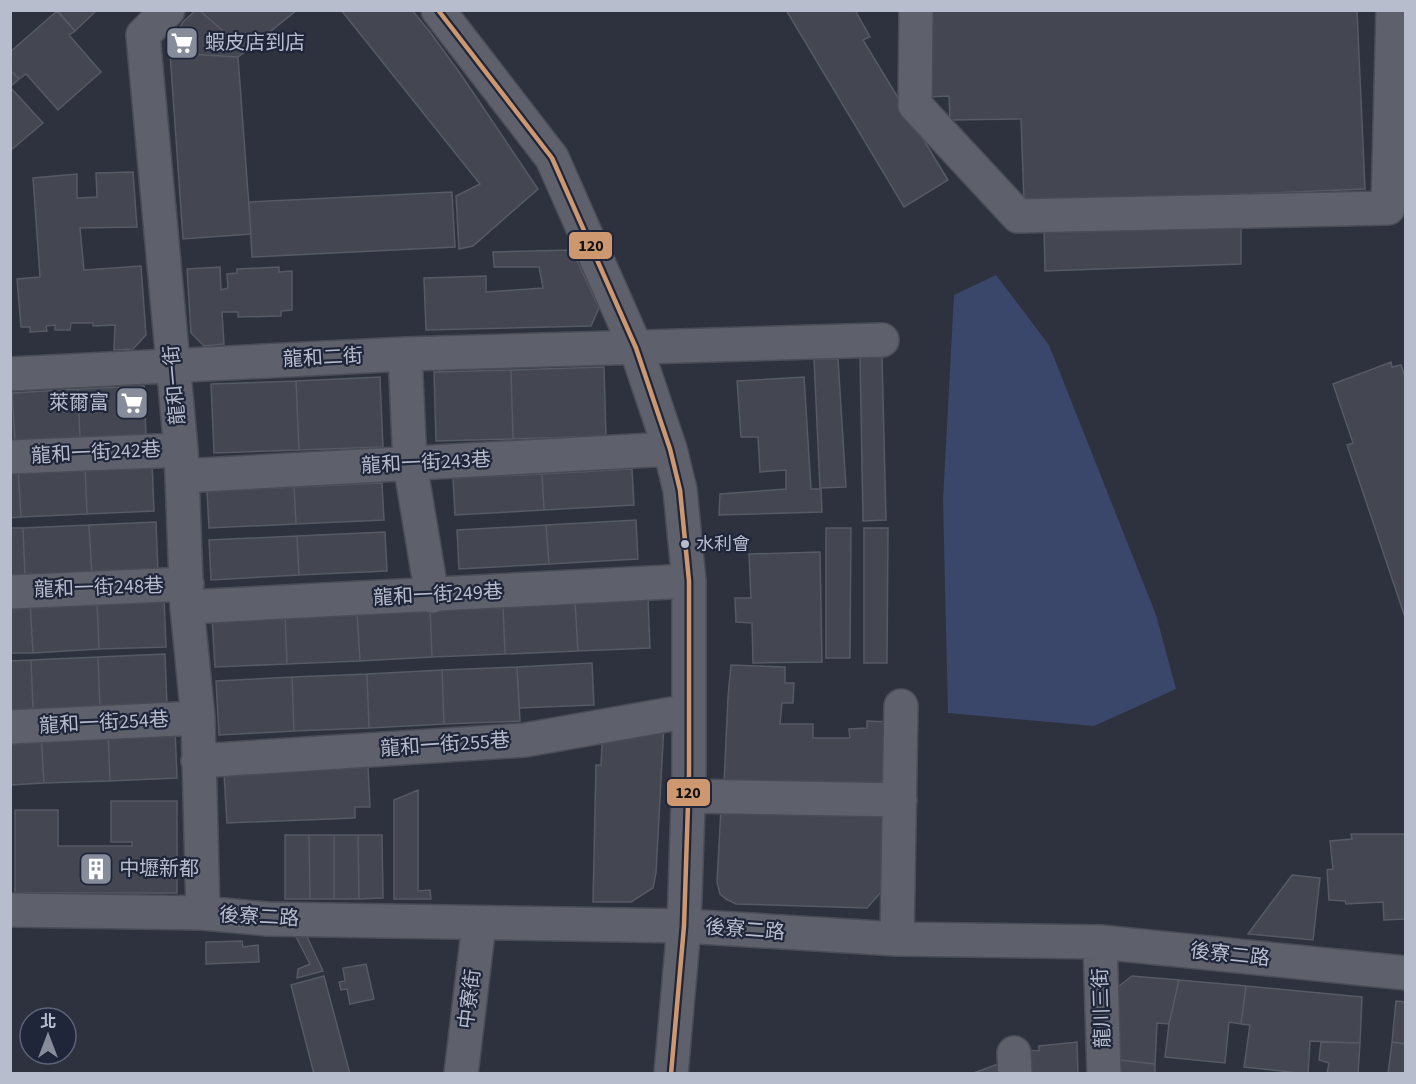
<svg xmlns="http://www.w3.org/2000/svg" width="1416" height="1084" viewBox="0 0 1416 1084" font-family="'Source Sans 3','Noto Sans TC',sans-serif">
<rect width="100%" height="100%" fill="#2d323e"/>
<path fill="#3a476a" d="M996,275l53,70 107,270 20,74 -82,37 -146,-13 -5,-213 11,-205z"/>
<path fill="#444752" stroke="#555a65" stroke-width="1.5" d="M57,10h40l-22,21z
M196,10h3l47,41 -8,6 -68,-4 4,-16 9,-15z
M199,10h98l-51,41z
M341,10h71l18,22 32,44 76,113 -65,57 -14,3 -3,-53 24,-12z
M786,10h69l15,27 -7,3 85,140 -44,27z
M924,10h433l8,179 -341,14 -3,-84 -71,1 -1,-24 -21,1z
M57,11l18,20 -6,4 32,37 -43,38 -32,-36 -7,5 -9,-9v-18z
M170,53l68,4 13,177 -68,5z
M10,70l9,9 -9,8z
M10,87l33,36 -33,28z
M133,172l4,55 -57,1 4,42 57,-4 5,69 -13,14 -19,1 1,-25 -22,1v-3h-22l-1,7h-15v-5l-9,1 1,5 -17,1v-5h-9l-4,-48 23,-2 -7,-99 44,-4v24l20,-1 -1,-24z
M452,192l3,55 -203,10 -3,-55z
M1241,221v43l-196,7 -1,-43z
M572,250l27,58 -8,18 -165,4 -2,-52 62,-2v16l57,-4 -4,-21h-45l-1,-15z
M220,267l1,23 7,-2 -1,-14 10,-1v-4l42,-2v5l13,-1v39l-11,1v5l-43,1v-5h-16l2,32 -20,2 -13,-13 -4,-64z
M882,356l4,164 -23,1 -3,-164z
M814,359h24l8,128 -26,1z
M1391,362l1,5 9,-2 5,15v240l-59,-175 6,-2 -20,-59z
M604,367l2,69 -93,3 -2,-69z
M511,370l2,69 -77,2 -2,-69z
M380,377l3,70 -84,3 -3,-69z
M804,377l7,112h10l1,23 -103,3 1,-21 66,-5v-19l-26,2 -2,-35h-17l-4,-56z
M296,381l3,69 -85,3 -3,-69z
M144,386l2,49 -66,3 -2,-49z
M78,389l2,49 -65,3 -3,-48z
M10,393h2l3,48 -5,1z
M152,462l2,49 -67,3 -2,-50z
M85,464l2,50 -66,3 -3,-50z
M10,467h8l3,50 -11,1z
M632,469l2,36 -90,5 -2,-36z
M542,474l2,36 -89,5 -2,-37z
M382,483l2,37 -88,4 -2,-37z
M294,487l2,37 -87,4 -2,-37z
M636,520l2,39 -89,5 -3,-39z
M156,522l2,50 -66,3 -3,-50z
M89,525l3,50 -67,2 -2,-49z
M546,525l3,39 -90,5 -2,-39z
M10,528h13l2,49 -15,1z
M826,528h25l-1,130h-24z
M864,528h24l-1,135h-23z
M385,532l2,39 -88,4 -2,-39z
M297,536l2,39 -88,5 -2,-40z
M820,552l2,110 -69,1 -1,-40 -16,-1 -1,-24h16l-2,-44z
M164,597l2,50 -67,2 -2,-49z
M648,599l2,49 -72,3 -3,-49z
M97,600l2,49 -66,4 -3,-51z
M30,602l3,51h-23v-50z
M575,602l3,49 -73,3 -2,-49z
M503,605l2,49 -73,3 -2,-48z
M430,609l2,48 -72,4 -3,-49z
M357,612l3,49 -73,3 -2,-49z
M285,615l2,49 -72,3 -3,-49z
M165,654l2,50 -67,3 -2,-50z
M98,657l2,50 -67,2 -2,-49z
M31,660l2,49 -23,2v-50z
M592,663l2,42 -75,3 -2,-41z
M731,665l54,2v16h9l-1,20h-11l-2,21h33v14h37l-1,-9 18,-1v-7l24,1 -7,65 -160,-3 4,-87z
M517,667l3,54 -76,3 -2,-54z
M442,670l2,54 -75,4 -2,-54z
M367,674l2,54 -75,3 -2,-54z
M292,677l2,54 -75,4 -3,-54z
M665,705l-9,168 -3,15 -22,14h-38l3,-137h5l2,-43z
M175,728l2,50 -67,3 -2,-50z
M108,731l2,50 -66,2 -3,-49z
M41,734l3,49 -34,2v-50z
M368,767l2,40h-15v11l-128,5 -3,-50z
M418,790v101l12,-1 1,9h-37v-99z
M111,801h66v92h-162v-83h43v36h74v-4h-21z
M721,808l163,4 -1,78 -16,18 -131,-4 -10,-5 -6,-5 -3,-12z
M1351,834h55v85l-22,1 -1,-18 -37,2 -1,-3 -16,-1 -2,-30 6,-1 -3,-28 22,-2z
M285,835h24l1,64h-25z
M309,835h25v64h-24z
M334,835h24l1,64h-25z
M358,835h24l1,63 -24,1z
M1292,875l28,3 -7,62 -65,-6z
M304,930l19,41 -26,7 1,-9 12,-5 -16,-31z
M242,941l1,6 15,-2 1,17 -53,2v-22z
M366,964l8,35 -24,5 -3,-15 -6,1 -2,-8 6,-1 -2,-13z
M324,976l26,98h-36l-23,-89z
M1132,976l47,4 -10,44 -12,-1 -2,41 -36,-4 -4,-71z
M1179,980l67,6 -5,38 -12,-2 -4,41 -60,-6 4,-33z
M1246,986l116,11 -2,46 -50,-2 -2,33 -64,-7 6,-42 -9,-1z
M1396,1001l10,1v42l-14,-2z
M1077,1042l1,32h-53v-24l14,1v-5z
M1321,1042l39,1 -2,31h-31l2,-11 -10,-3z
M1392,1042l14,2v30h-18z
M1119,1060l36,4v10h-37z
M998,1064v10h-27z"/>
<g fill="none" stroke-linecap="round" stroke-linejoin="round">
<defs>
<path id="minor" d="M168,10l-25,25 38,415 6,157 11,111 5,195
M438,10l114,148 84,190 34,101 10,41 9,91v193l-5,152 -13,148
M916,10l-1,95 103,111 370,-8 5,-198
M405,354l5,110 22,132
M10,374l395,-20 477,-14
M10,457l171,-7
M182,476l488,-27
M10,592l177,-8
M187,607l502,-26
M10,727l188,-9
M198,761l327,-21 164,-29
M688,796l212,4
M10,910l193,3 64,6 417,7 213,13 203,3 306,31
M897,939l4,-233
M1100,942l4,132
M1014,1053l1,21
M461,1074l18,-150"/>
</defs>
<use href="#minor" stroke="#4a4d57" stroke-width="36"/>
<use href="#minor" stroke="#5e616b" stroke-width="33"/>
<defs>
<path id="bus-1" d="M438,10l114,148 84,190 34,101 10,41 9,91v193l-5,152 -13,148"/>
</defs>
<use href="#bus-1" stroke="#1f263a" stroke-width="9"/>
<use href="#bus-1" stroke="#cd976f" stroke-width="4.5"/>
</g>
<defs>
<symbol id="supermarket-square" viewBox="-11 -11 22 22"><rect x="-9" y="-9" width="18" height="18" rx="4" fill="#878c9b" stroke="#1f263a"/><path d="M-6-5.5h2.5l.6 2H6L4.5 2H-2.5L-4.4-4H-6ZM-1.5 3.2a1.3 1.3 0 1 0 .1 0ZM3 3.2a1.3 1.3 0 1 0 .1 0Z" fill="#fff"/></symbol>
<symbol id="building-square" viewBox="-11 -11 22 22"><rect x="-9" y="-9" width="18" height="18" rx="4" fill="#878c9b" stroke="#1f263a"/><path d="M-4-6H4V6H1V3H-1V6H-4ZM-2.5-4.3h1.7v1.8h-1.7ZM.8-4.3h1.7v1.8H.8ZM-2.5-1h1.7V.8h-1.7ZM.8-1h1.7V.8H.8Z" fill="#fff"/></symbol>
</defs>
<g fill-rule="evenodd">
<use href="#supermarket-square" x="163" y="24" width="38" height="38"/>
<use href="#supermarket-square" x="113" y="384" width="38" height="38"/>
<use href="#building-square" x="77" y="850" width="38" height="38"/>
</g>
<circle fill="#b8bdcd" stroke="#1f263a" stroke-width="2" cx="685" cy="544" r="5"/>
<g text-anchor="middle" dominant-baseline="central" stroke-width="4.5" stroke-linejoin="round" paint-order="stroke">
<g font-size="18" fill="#b8bdcd" stroke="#1f263a" text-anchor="start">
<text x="696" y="544">水利會</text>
</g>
<g font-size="20" fill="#b8bdcd" stroke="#1f263a" text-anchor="start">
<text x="205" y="43">蝦皮店到店</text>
<text x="109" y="403" text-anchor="end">萊爾富</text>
<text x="119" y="869">中壢新都</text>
</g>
<g font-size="20" fill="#b8bdcd" stroke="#1f263a">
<text transform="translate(323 358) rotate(-3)">龍和二街</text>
<text transform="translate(175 385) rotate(-95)">龍和一街</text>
<text transform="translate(96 453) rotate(-3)">龍和一街242巷</text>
<text transform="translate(426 463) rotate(-3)">龍和一街243巷</text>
<text transform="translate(99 588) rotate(-2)">龍和一街248巷</text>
<text transform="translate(438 595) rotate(-3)">龍和一街249巷</text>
<text transform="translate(104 723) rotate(-3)">龍和一街254巷</text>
<text transform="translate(445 745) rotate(-4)">龍和一街255巷</text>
<text transform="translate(259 917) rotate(3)">後寮二路</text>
<text transform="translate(745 930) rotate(4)">後寮二路</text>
<text transform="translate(1230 955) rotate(6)">後寮二路</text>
<text transform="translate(470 999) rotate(-83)">中寮街</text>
<text transform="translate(1102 1008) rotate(-92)">龍川三街</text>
</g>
</g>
<g stroke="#1f263a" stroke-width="2">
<rect x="568" y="231" width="45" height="29" rx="6" fill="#cd976f"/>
<rect x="666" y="778" width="45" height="29" rx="6" fill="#cd976f"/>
</g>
<g font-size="16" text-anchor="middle" font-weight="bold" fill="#111">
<text x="591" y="251">120</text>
<text x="688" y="798">120</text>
</g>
<rect width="1416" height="1084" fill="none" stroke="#b8bdcd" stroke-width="24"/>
<g transform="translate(48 1036)"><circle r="28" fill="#1f263a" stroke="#5c6275" stroke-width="1.5"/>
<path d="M0-4.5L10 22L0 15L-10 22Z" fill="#878c9b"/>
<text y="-9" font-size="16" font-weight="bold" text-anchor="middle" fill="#b8bdcd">北</text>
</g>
</svg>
